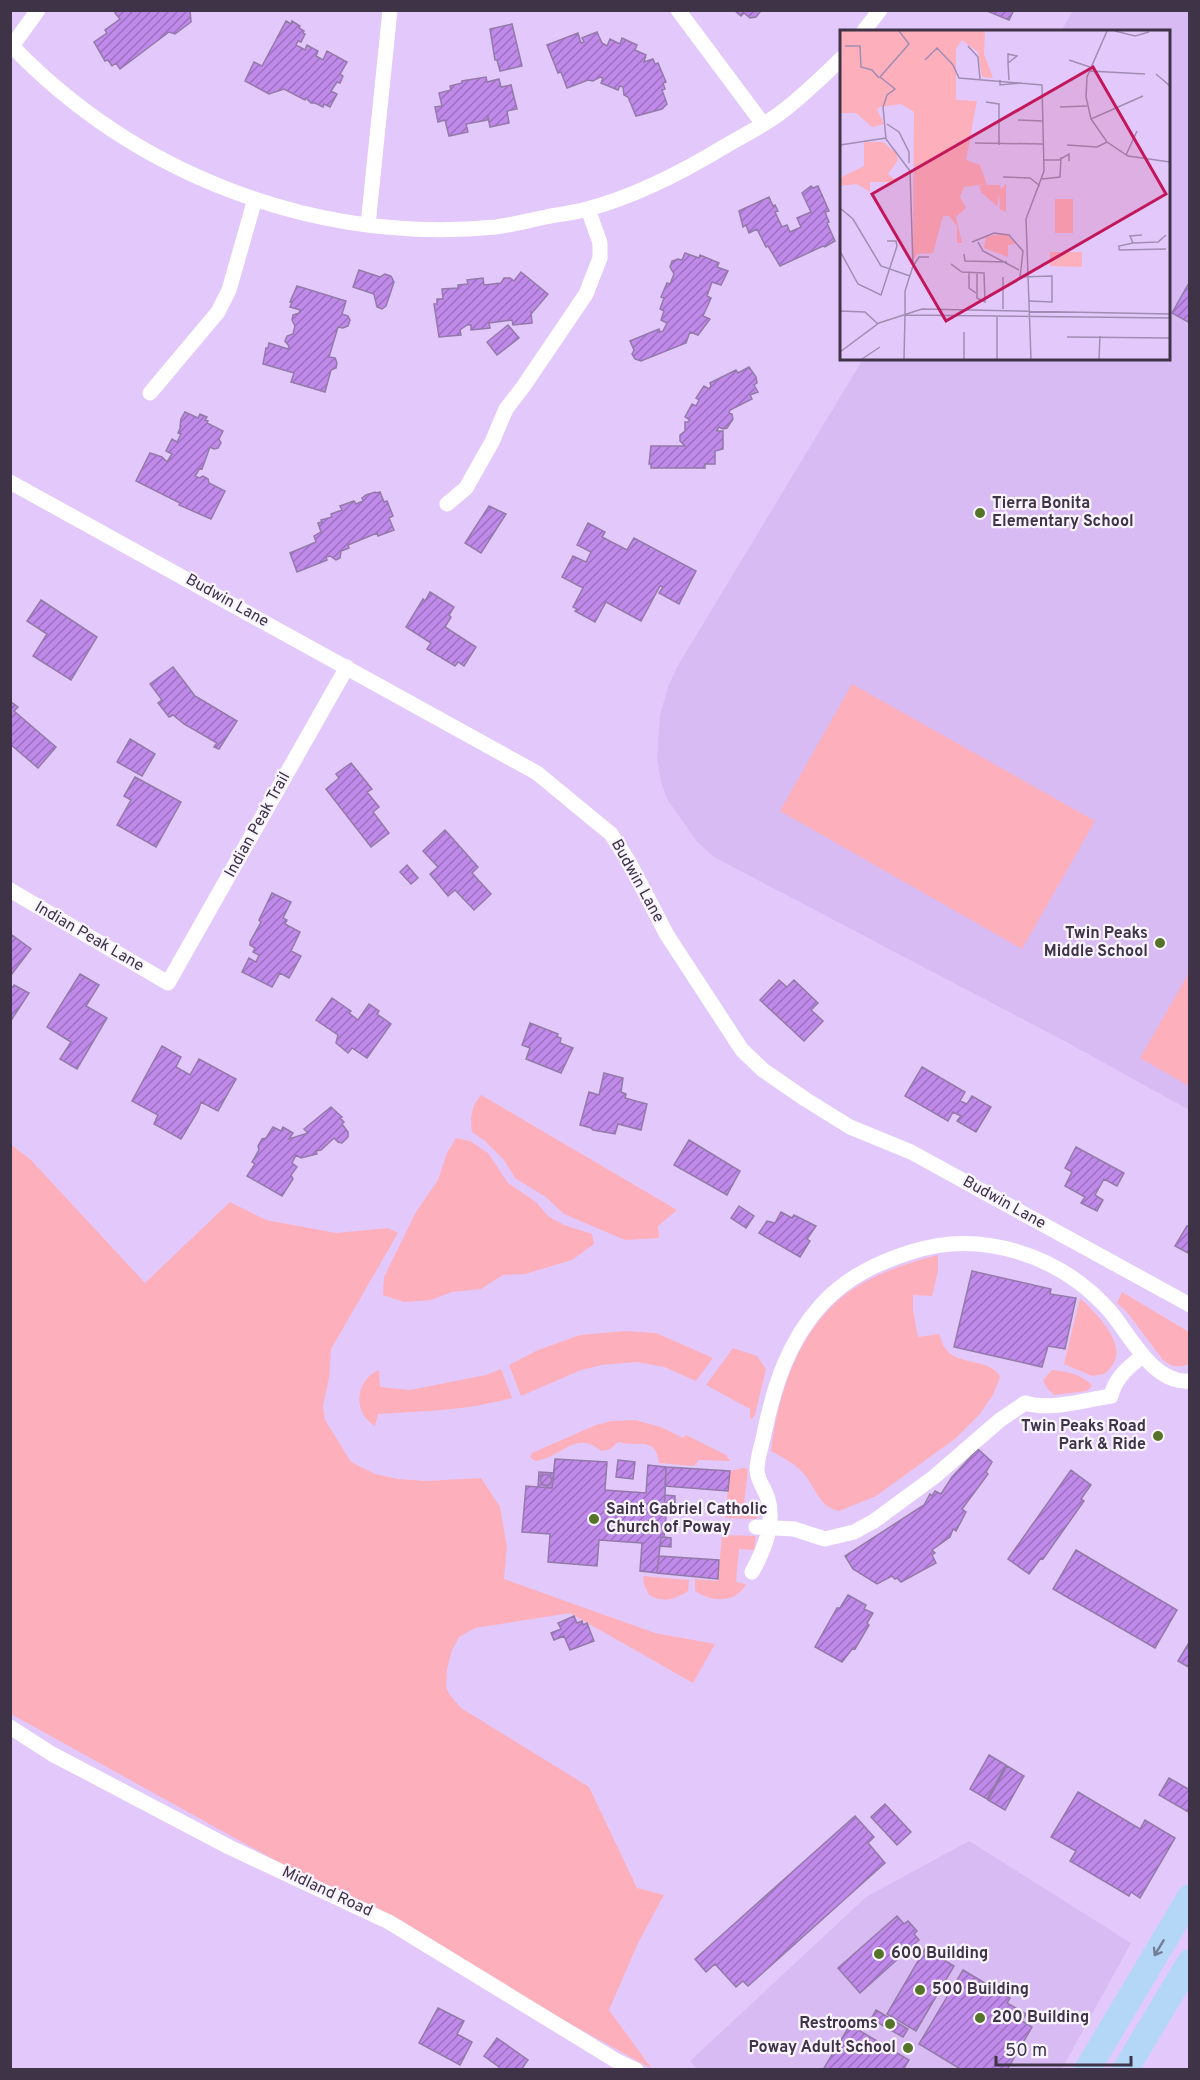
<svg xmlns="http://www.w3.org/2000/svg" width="1200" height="2080" viewBox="0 0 1200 2080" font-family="Overpass,sans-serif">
<defs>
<pattern id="building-hatch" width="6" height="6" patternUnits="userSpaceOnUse" patternTransform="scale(1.5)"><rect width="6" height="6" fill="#c08aeb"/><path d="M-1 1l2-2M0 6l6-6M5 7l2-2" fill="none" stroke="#9d71c0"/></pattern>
</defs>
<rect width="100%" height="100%" fill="#e3c9fb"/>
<path fill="#d9bbf4" d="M1073,11h116v1099l-119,-66 -356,-187 -17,-15 -30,-43 -6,-17 -4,-24 3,-43 8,-28 9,-20 186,-308 305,-1v-326l-107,-1z
M969,1841l162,102 -69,126 -364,1 -8,-9 176,-164z"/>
<path fill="#fdafbb" d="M852,684l243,137 -73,128 -242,-138z
M1189,973l1,113h-1l-49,-28z
M481,1095l196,115 -19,16 1,12 -34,2 -61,-26 -17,-16 -32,-20 -11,-18 -19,-19 -13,-9c-2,-14 -1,-26 9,-37z
M456,1138l14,3 18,12 20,30 28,19 12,14 16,9 28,9 2,10 -22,16 -47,14 -22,1 -22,14 -29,3 -21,8 -27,2 -21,-7 1,-18 32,-65 22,-32 9,-27z
M10,1144l21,16 114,123 85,-81 36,18 70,13 52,-5 10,5 -67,116 -2,29 -6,28 2,14 26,42 24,12 23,5 28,2 55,-3 19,29 7,40 -3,32 151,54 60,11 -22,39 -123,-70 -95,15 -16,9 -7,13 -5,19 -1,17 3,8 12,14 128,79 48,101 27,7 -26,48 -29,67 43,59 -641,-355z
M938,1255v16l-6,25 -19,-1v15l5,27 21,-3c2,4 3,10 6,14 13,19 45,9 55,29l-7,18 -14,20 -23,23 -80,58 -37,15c-22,-5 -22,-23 -36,-38 -9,-10 -19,-15 -32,-22 7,-57 27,-121 75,-157 27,-20 60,-31 92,-39z
M1122,1292l67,40v32c-11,4 -17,3 -26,-4l-37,-49 -9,-8z
M1080,1298c18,18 56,52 24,76l-12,2 -28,-12z
M626,1331l30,2 57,25 -17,23 -32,-14 -27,-5 -35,3 -21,5 -60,26 -12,-31 29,-15 42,-15z
M733,1348l24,8 9,13 -11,46 -5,5v-11l-44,-24z
M501,1369l11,29c-48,13 -86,13 -134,16l-3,12c-23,-14 -20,-46 4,-56l1,17 30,3 76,-15z
M1052,1370c14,1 32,5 40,16l-5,5 -33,4 -8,-8 -3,-7z
M635,1420l26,7 22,11 3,-3 40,20 4,6 -31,-1 -5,6 -35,-3c-3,-28 -21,-15 -41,-21l-8,7 -9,2c-26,-22 -39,7 -66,10l-5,-4 2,-4 64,-28 16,-4z
M743,1468l5,1 -4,35 13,1v14l-32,-1 5,-47z
M722,1535l34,1 -2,14 -15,-1 -3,33 10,2c-10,20 -35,18 -51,7v-12l23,2z
M643,1576l46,4 -1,11c-13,9 -25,12 -39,4l-5,-11z"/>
<path fill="url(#building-hatch)" stroke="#937aa8" stroke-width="1.5" d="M119,10h71l1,12 -16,12 -6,-2 -49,37 -4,-6 -4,3 -4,-6 -3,1 -11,-19 13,-9 -2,-3 15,-11 -5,-6z
M734,10h26v2l-4,5 -6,1 -6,-5 -3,3z
M1014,10l-5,10 -22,-9 1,-1z
M286,21l5,3 1,-3 8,5 -1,2 5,3 -1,2 2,1 -4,8 -3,-1 -2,4 9,5 2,-5 11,6 -2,5 7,4 4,-9 20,11 -7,12 3,2 -3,7 -3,-1 -6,9 6,3 -7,13 -6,-3 -1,3 -8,-4h-4l-5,-5 -1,2 -21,-11 -15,5 -24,-13 9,-19 8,4z
M512,24l10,42 -22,5 -3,-11h-2l-5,-31z
M597,32l5,11 5,3 3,-7 10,5 2,-6 15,7 -2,5 11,5 -2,7 9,-3 2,5 3,-1 8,19 -3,1 2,6 -3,1 5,14 -5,5 -26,7 -8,-19 -4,-2 -1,-8 -3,-1 -2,4 -17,-7 2,-5 -3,-1 -7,4 -5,-1 -21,8 -6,-16 -3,1 -11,-28 31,-12 3,10 3,-1 -2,-4z
M486,77l1,5 12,-3 2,8 10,-2 6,24 -10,2 2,12 -19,4 -2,-10 -1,3 -21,4 2,8 -19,4 -4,-16 -7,2 -3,-15 7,-1 -3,-13 12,-3 -1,-4 12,-3v-2z
M811,186l2,2 5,-2 11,25 -4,1 4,10 -2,1 8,18 -10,6 -2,-1 -43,20 -12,-20 -2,1 -9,-18 -8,4 -3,-8 -3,2 -4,-16 30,-14 4,9 2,-1 3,6 -3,1 7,15 5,-2 3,7 11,-5 -4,-9 14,-6 -9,-19z
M685,253l14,5 1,-3 19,8 -2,4 11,4 -7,14 -9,-3 -5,14 4,2 -8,18 7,3 -12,16 -8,-3 -4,11 -45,18 -6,-2 -3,-5 2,-4 -4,-9 29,-12 1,3 3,-1 4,-8 -6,-3 3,-9 -4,-2 4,-11 -3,-1 6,-14 3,1 4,-10 -4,-7 2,-6 6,-2 4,1z
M359,270l21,7 5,-3 6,2 3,6 -8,24 -4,3 -5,-2 -3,-13 -21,-7z
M521,272l27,22 -16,19 -1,-1 1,11 -19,2 -1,-5 -23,3 1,5 -19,2v-5h-4l-7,5 1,5 -22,2 -5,-33h3v-5h6l-1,-10 16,-1v-3l10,-1 -1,-4 16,-2 1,7 17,-2 3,-5h6l4,3z
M1190,281v42l-18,-10z
M297,286l49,15 -4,13 6,2 2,4 -2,6 -5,2 -5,-1 -9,30 6,1 2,5 -1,5 -5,2 -6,22 -34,-10 3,-9 -31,-9 3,-16h2l1,-5 19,6 1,-3 -4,-5 2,-5 6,-2 2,-8 -3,-6 1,-5 6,-2 1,-3 -10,-3 2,-5h-2z
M508,325l11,13 -22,17 -10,-13z
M749,367l7,10 1,6 -3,2 4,7 -8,3 2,4 -22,11 -1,3 3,1 1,5 -6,9 -4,1 -4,-2 -2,3v1h6v18l-8,2v13h-10v4h-54v-4h-2l2,-18h34l-5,-5v-6l5,-4v-9h3l2,-2 -5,-3 7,-13 4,2 3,-6 -3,-2 8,-12 5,3 2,-3 -1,-3 26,-13 2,3z
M185,412l13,6 2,-4 7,3 -2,3 3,1 -1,2 16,8 -4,8 2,4 -3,5 -4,1 -4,-2 -8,22 -2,-1 -5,8 4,2 4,-2 5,3 1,4 16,8 -14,28 -32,-14 1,-2 -44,-22 14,-28 12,4 5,5 5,-8 -6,-3 6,-12 5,3 4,-8 -3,-1 3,-7h-1l1,-7z
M375,492l1,1 4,-1 4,10 3,-1 6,15 -4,2 5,12 -16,6 -1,-3 -29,12 1,3 -8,3 -1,7 -4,2 -6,-4 -4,1 1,3 -30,12 -7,-19 26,-11 -2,-6 7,-4 -3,-9 4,-1 -1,-2 11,-3 -1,-3 11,-4 -2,-4 14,-5 2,3 7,-3 -1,-3 4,-3z
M489,506l17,8 -25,39 -16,-10z
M588,523l17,9 -3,5 25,13 7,-12 62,33 -17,33 -20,-11 4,-6 -3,-1 -19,35 -35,-19 -11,20 -20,-11 2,-2 -4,-2 10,-19 -21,-11 11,-21 13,6 5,-10 -14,-7z
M430,592l24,15 -5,8 2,2 -6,10 31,20 -12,19 -6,-4 -3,4 -28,-17 4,-6 -25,-16 17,-28 2,2z
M41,600l56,37 -26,43 -38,-24 14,-22 -20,-13z
M173,667l22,29 42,25 -18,28 -5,-2 3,-4 -33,-19 -11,-9 -4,2 -11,-14 4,-3 -12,-16z
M10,701l8,6 -4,4 42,36 -18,21 -28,-24z
M130,739l25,15 -13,22 -25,-14z
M351,763l21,26 -5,3 12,15 -6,5 16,21 -18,14 -45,-58 13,-11 -3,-4z
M135,777l46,25 -25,45 -39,-22 14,-25 -7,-4z
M445,830l33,37 -6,6 19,21 -17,16 -19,-20 -7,6 -18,-22 8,-7 -15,-16z
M407,865l11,13 -7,6 -11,-12z
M272,893l19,9 -8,16 4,2 -2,4 15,8 -9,19 10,5 -12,22 -9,-5 -8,14 -30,-15 7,-14 7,4 3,-7 -6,-3 2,-4 -5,-3v-3l11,-20 -2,-2z
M12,935l19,14 -20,26 -1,-37z
M80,974l19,11 -13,21 21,12 -30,51 -17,-10 11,-17 -24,-15z
M779,980l8,7 7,-7 24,23 -7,7 12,11 -19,20 -44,-41z
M14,985l15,8 -19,29v-36l3,1z
M332,998l19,13 -2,2 9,7 11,-16 10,7 -2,3 14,10 -24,34 -15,-10 -4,5 -12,-10 2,-8 -22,-15z
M530,1023l28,11 -1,3 4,1 -1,5 13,5 -12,25 -35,-14 4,-11 -8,-3z
M162,1046l19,11 -5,10 14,8 9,-16 37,20 -18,32 -17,-9 -3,9 -17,28 -27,-15 4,-9 -26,-14z
M922,1067l43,25 -5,9 7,3 5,-8 19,11 -15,25 -19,-11 4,-5 -8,-4 -5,9 -43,-25z
M604,1073l19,5 -2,14 5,2 -1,4 22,6 -6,26 -23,-6 -3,10 -22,-4 -2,-2 -11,-3 9,-33 10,3z
M331,1107l11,10 -2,1 4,4 -2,2 6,8v5l-6,6 -4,-1 -4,-4 -13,12 -5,1 1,3 -16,4 -5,-3 -4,8 5,4 -6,8 2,4 -11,17 -35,-20 8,-12 -3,-2 7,-12 -1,-4 4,-7 4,-1 7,-11 8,4 2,-4 10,6 -4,6 19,-6 -4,-4z
M689,1140l51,31 -13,24 -53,-30z
M1076,1147l48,26 -7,13 -13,-7 -9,16 8,5 -6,11 -16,-8 4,-6 -20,-11 7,-14 -7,-4z
M739,1206l15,10 -8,12 -15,-10z
M781,1212l11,6 2,-3 22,11 -9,13 3,2 -10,16 -41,-24 8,-12 8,2z
M1187,1226l3,1v27l-15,-8z
M972,1271l79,18 -1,5 26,4 -11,51 -17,-3 -6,21 -88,-20z
M978,1449l14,13 -6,10 2,2 -26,35 4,3 -10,19 -3,-2 -3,8 -18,13 3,3 -3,2 4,8 -35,19 -4,-4 -2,1 -3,-3 -15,8 -24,-15 -8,-13 79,-51 6,-11 2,2 3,-5 6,3 11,-17z
M555,1459l52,3 -2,28 41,3 2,-28 18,2 -1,28 10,1v11l-8,-1 -3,31 7,1v9l-11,-1 -3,27 -17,-2 2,-28 -43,-3 -2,26 -49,-4 2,-28 -28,-2 4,-46 26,2z
M618,1460l17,2 -2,17 -17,-2z
M666,1467l64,4 -2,20 -63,-5z
M1071,1470l20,15 -10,14 3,2 -41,58 -2,-1 -12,16 -21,-15z
M539,1472l15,1 -2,15 -14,-1z
M540.5 1480a5.5 5.5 0 1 1 11 0a5.5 5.5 0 1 1-11 0Z
M665,1495l10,1v11l-11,-1z
M661,1537l10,1v9l-11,-1z
M1076,1550l101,60 -22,38 -102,-59z
M659,1556l60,4 -1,19 -61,-6z
M848,1595l18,10 -2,4 9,4 -6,10 2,2 -14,24 -2,-1 -11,14 -27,-15 22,-39h3z
M574,1616l3,7 5,-2 1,4 4,-2 7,18 -24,9 -6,-14 -10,4 -3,-7 10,-4 -3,-6z
M1190,1641v27l-12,-7z
M989,1755l17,10 -19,34 -17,-10z
M1007,1766l17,10 -19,34 -17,-10z
M1169,1778l21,12v23l-31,-18z
M1078,1792l62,37 5,-9 30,18 -35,60 -9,-6 -2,4 -59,-35 6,-10 -25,-14z
M885,1804l26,28 -14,13 -26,-28z
M855,1816l19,21 -6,6 17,20 -137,123 -5,-5 -7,6 -21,-23 -9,8 -11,-13z
M897,1916l7,8 4,-3 9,10 -3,3 5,6 -59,53 -22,-25z
M925,1949l29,17 -38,65 -29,-17z
M963,1970l47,28 -3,5 19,11 -4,7 10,6 -25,43h-45l-43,-26z
M438,2008l26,13 -7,13 15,8 -12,23 -41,-22z
M876,2010l32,19 -5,8 -32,-18z
M850,2025l59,35 -6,10h-76l-3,-2z
M497,2038l31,22 -7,10h-23l1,-3 -15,-11z"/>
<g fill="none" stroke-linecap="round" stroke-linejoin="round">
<path stroke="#fff" stroke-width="15" d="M678,10l85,114
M863,32l17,-22
M10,44c125,131 305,200 486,183 17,-2 34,-7 50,-10 14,-3 28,-4 41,-8 47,-12 99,-39 140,-64 17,-10 36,-19 52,-31 23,-17 43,-37 63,-56
M12,46l26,-36
M368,225l22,-215
M150,393l68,-81 11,-22 26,-91
M10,482l527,291 74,61 18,28 38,73 75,115 21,20 42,29 45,28 61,25 279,153
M447,504l19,-16 26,-46 14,-33 17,-22 63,-93 14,-36v-15l-12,-34
M10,890l158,93 179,-316
M756,1527l38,2 31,10 29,-7 20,-11 60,-44 66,-57 25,-17c26,8 60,-3 86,-7 4,-18 18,-30 32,-40
M752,1572c12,-22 23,-47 16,-73 -3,-10 -11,-19 -11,-29 0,-12 5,-25 7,-36 10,-48 24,-93 58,-130 25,-27 55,-41 89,-52 70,-23 148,3 197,57 21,23 44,76 82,72
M10,1727l42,27 177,93 160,75 226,138 21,10"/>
<path stroke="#b4d7f8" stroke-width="26" d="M1087,2070l103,-173
M1125,2070l65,-108"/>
</g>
<defs><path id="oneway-shaft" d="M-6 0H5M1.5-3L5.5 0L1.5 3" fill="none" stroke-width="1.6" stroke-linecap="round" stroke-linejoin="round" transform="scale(1.5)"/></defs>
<use stroke="#737d97" href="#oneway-shaft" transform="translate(1159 1948) rotate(121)"/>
<g fill="#55742a" stroke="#f9f4fe" stroke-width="2">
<circle cx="980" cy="513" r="6"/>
<circle cx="1160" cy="943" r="6"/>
<circle cx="1158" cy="1436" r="6"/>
<circle cx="594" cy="1519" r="6"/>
<circle cx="879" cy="1954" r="6"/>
<circle cx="920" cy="1990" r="6"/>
<circle cx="980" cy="2018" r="6"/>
<circle cx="890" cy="2024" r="6"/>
<circle cx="908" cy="2048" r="6"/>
</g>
<g text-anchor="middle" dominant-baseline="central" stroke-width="4.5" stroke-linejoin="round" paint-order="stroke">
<g font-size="16" font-weight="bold" fill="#3e3347" stroke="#f9f4fe" text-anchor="start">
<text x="992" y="504">Tierra Bonita<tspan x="992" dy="18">Elementary School</tspan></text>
<text x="1148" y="934" text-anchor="end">Twin Peaks<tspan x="1148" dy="18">Middle School</tspan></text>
<text x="1146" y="1427" text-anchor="end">Twin Peaks Road<tspan x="1146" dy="18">Park &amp; Ride</tspan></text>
<text x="606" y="1510">Saint Gabriel Catholic<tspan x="606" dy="18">Church of Poway</tspan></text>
<text x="891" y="1954">600 Building</text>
<text x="932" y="1990">500 Building</text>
<text x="992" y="2018">200 Building</text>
<text x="878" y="2024" text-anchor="end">Restrooms</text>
<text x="896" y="2048" text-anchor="end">Poway Adult School</text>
</g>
<g font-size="16" fill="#3e3347" stroke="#f9f4fe">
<text transform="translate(227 601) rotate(29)">Budwin Lane</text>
<text transform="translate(258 825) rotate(-61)">Indian Peak Trail</text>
<text transform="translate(637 881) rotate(61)">Budwin Lane</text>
<text transform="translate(89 937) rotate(30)">Indian Peak Lane</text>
<text transform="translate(1004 1203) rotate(29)">Budwin Lane</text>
<text transform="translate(327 1892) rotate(25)">Midland Road</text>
</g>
</g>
<g transform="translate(840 30)">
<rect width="330" height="330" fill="#e3c9fb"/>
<path d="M0,1h145l-1,23 9,24 -11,-1 -4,-25 -16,-12 -6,9v51l21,1 -11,59 14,5 7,20h13l1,4 5,-5v28l-6,-3 -1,-14 -2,11 -16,-14 -2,-6 6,-2 -21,3 -4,10 6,11 -10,9 6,26h-5v-17l-8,-10h-6l-10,37 -16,1 -4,8 1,-150 -13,-8 -21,3 -3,2 7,15 -12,3 -16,-14h-16zM24,112h19l13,11 2,7 -10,14 10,8h-28v10l-13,-8 -17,2v-8l24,-12zM215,169h18v34h-18zM159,204l8,1 9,9 -8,1v12l-24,-9 2,-11zM210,222h32v15l-32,-1z" fill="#fdafbb"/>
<path fill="none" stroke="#a18db3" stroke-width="1.5" d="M59,1l10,13 -29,33 15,12 -8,6 -4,12 3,32 24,32 3,95 -8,25v24M267,1l-20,46 -1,20 5,22 16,23 21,14 42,6M275,1l20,5 14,-4M5,16h15l1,21 11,3 7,8M128,16l10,11 2,22M85,30l12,-12 16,17 6,13 83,7 2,86 -18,48 5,140M229,30l21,7M168,33v-9l9,2 -9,7 1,17M249,41l56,3M316,44l14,12M160,50v5l22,-2M146,72l13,2v41M220,77l27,-1M251,89l52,-23M178,90l25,1M47,94l12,8 10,20v11M135,113l68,1M0,115l46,-7M227,115l30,2 10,-5M286,125l11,-24M204,130h15l10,-6v7M163,147l27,1 10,8M202,149l18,-2 1,-20M0,178l13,11 28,47 29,10M132,212l22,-9 15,2 14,16 -3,26 32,-1v26l-24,-1M138,212l5,9 36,19M293,213l-3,-7 12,-1M279,220v-4l14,-3 25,-1 8,-7M279,220l47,-1M0,221l18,33 23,11 16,-49 -1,-5h-9M124,224l1,7 42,1M111,234l11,8 22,1 1,29 -8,-4v-25M73,236l6,-9h10M129,243v15l7,5M163,279v-32M0,281l25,1 13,12M65,285l265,3M157,286v43M124,302v27M227,307l103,1M0,322l39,-29 43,-14 248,5M22,329l18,-12M64,329l1,-44M259,329l1,-23"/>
<path fill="#c2185b" fill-opacity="0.15" stroke="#c2185b" stroke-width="3" d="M253,37l73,127 -220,127 -74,-127z"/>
<rect width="330" height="330" fill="none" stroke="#3e3347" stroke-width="3"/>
</g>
<rect width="1200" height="2080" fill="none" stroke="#3e3347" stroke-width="24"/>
<path d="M996 2056v9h135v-9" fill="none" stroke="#3e3347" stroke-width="3"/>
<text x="1005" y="2056" font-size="18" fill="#3e3347" stroke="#f9f4fe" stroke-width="4.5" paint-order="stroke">50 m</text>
</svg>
